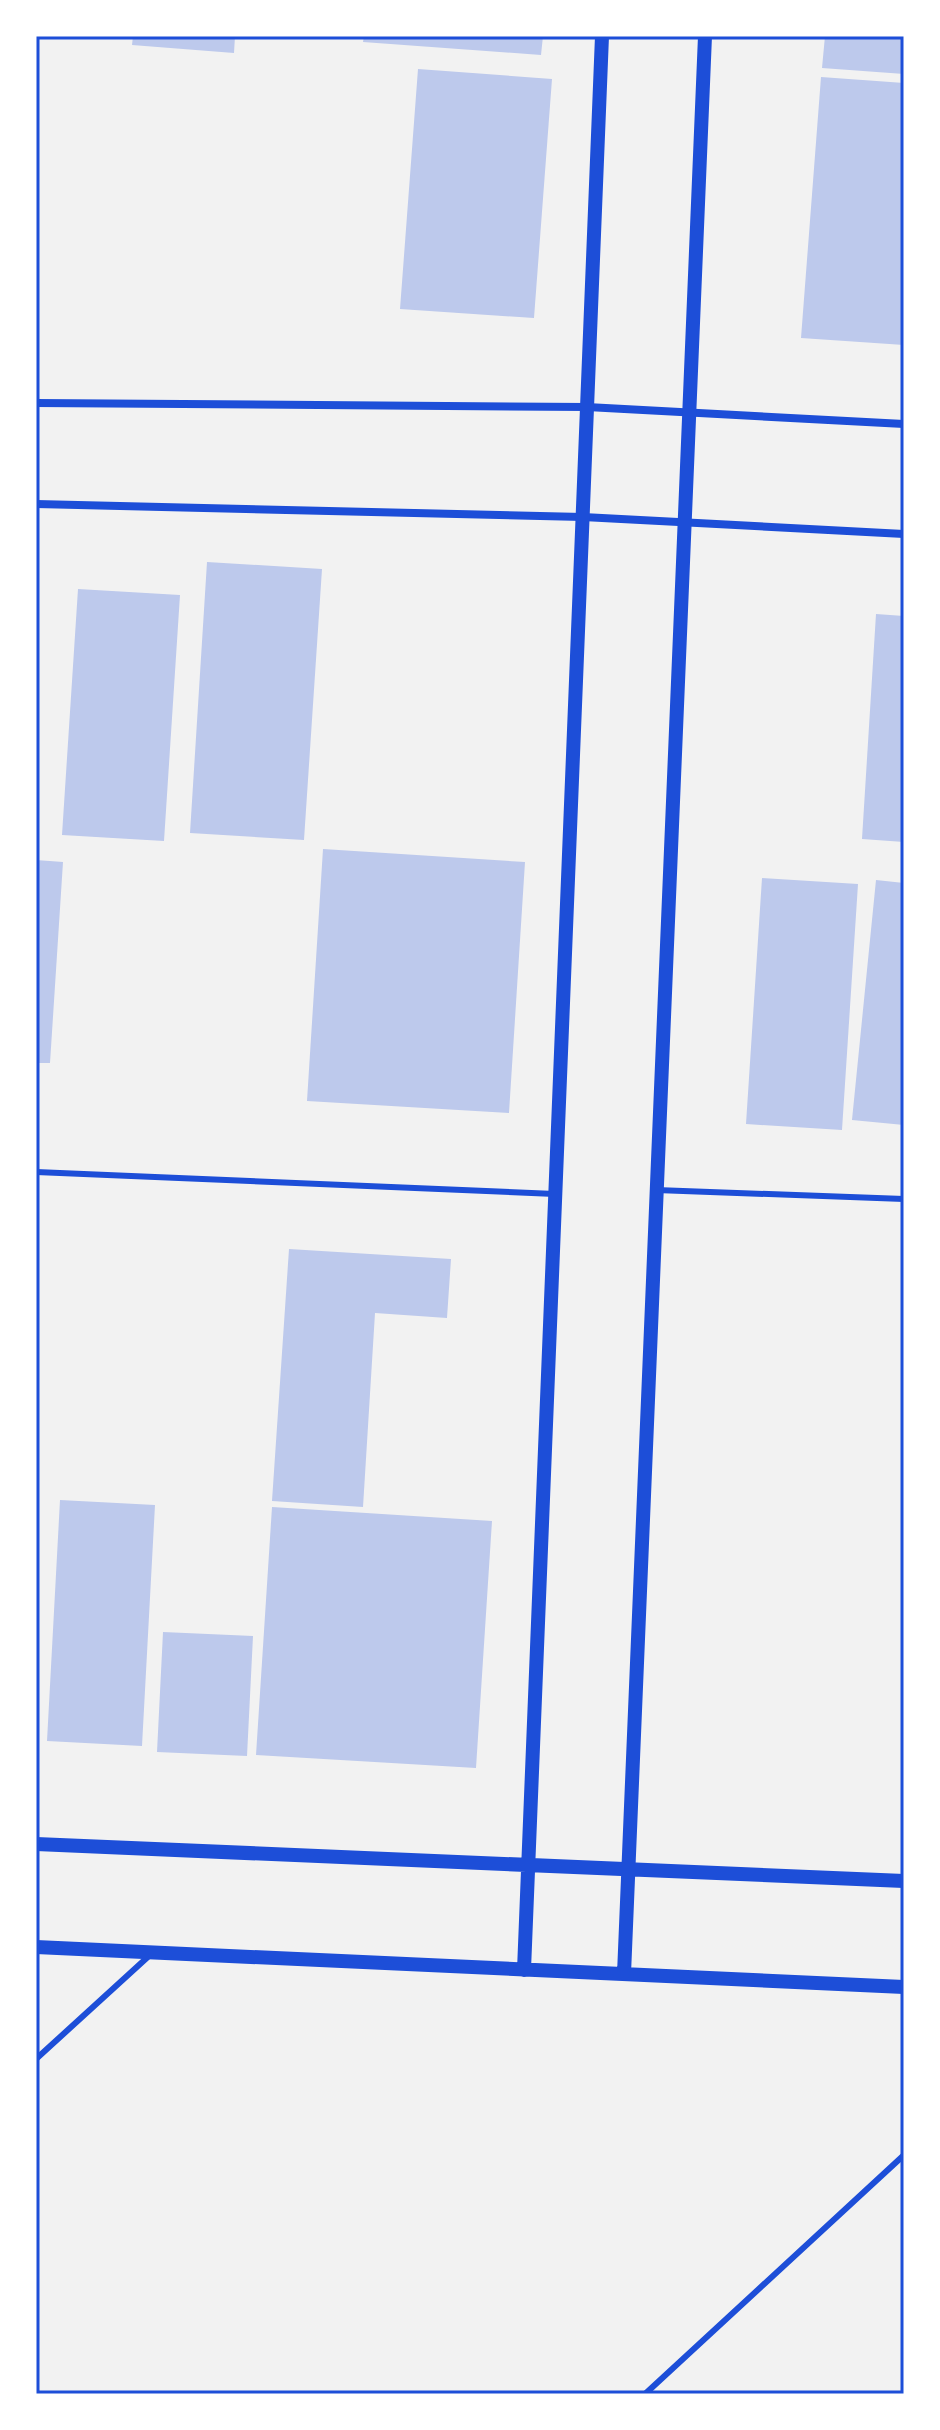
<svg xmlns="http://www.w3.org/2000/svg" width="940" height="2430" viewBox="0 0 940 2430" font-family="'Noto Sans',sans-serif">
<rect width="100%" height="100%" fill="#f2f2f2"/>
<path fill="#bdc9ec" d="M133,36h102l-1,17 -102,-8z
M364,36h179l-2,19 -178,-13z
M825,36h79v38l-82,-6z
M418,69l134,10 -18,239 -134,-9z
M821,77l83,6v262l-103,-7z
M207,562l115,7 -18,271 -114,-7z
M78,589l102,6 -16,246 -102,-6z
M876,614l28,2v226l-42,-3z
M323,849l202,13 -16,251 -202,-12z
M36,860l27,2 -13,201h-14z
M762,878l96,6 -16,246 -96,-6z
M876,880l28,3v242l-52,-5z
M289,1249l162,10 -4,59 -72,-5 -12,194 -91,-6z
M60,1500l95,5 -13,241 -95,-5z
M272,1507l220,14 -16,247 -220,-13z
M163,1632l90,4 -6,120 -90,-4z"/>
<g fill="none" stroke-linecap="round" stroke-linejoin="round">
<path stroke="#1d4ed8" stroke-width="6" d="M36,1172l519,22
M656,1190l248,9
M36,2059l114,-104
M645,2394l259,-239"/>
<path stroke="#1d4ed8" stroke-width="8" d="M36,403l551,4 317,17
M36,504l547,13 321,17"/>
<path stroke="#1d4ed8" stroke-width="14" d="M36,1844l868,37
M36,1947l868,40
M524,1970l78,-1934
M624,1974l81,-1938"/>
</g>
<rect width="940" height="2430" fill="none" stroke="#ffffff" stroke-width="76"/>
<rect x="38" y="38" width="864" height="2354" fill="none" stroke="#1d4ed8" stroke-width="3"/>
</svg>
